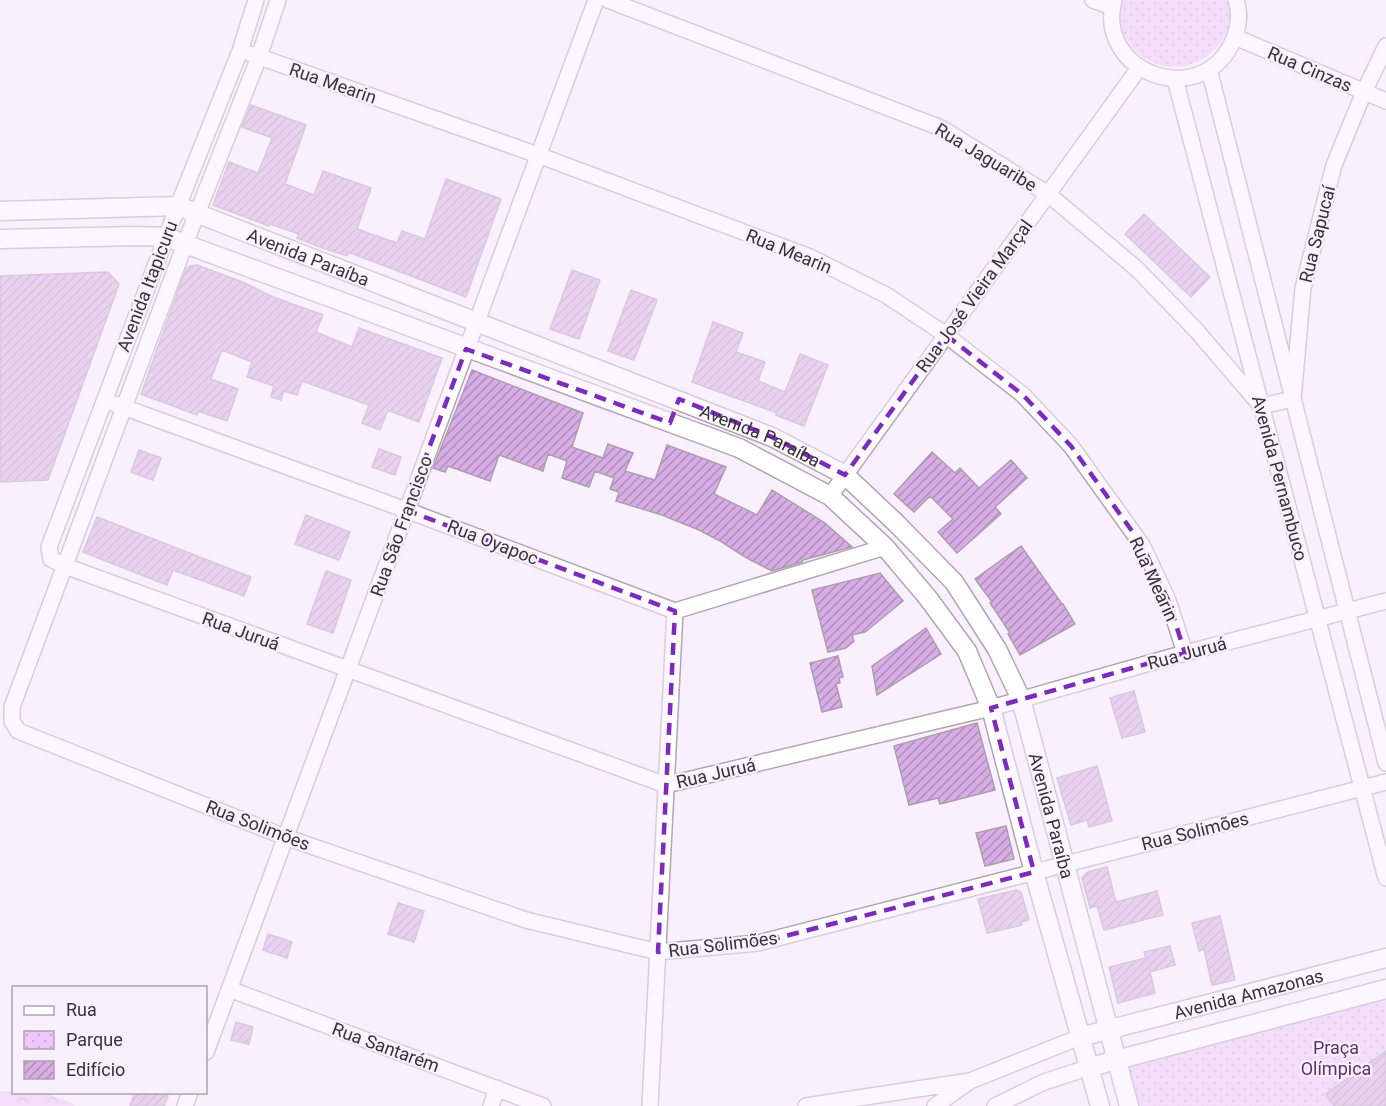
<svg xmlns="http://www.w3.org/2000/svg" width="1386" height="1106" viewBox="0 0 1386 1106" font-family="Roboto,sans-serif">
<defs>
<pattern id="forest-crowns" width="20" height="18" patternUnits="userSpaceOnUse" patternTransform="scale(1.5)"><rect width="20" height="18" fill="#eec8fa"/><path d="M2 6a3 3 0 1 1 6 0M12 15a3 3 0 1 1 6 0" fill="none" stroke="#cdacd7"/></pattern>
<pattern id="park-dots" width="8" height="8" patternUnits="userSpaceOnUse" patternTransform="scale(1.5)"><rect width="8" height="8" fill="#eec8fa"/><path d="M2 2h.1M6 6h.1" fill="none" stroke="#cdacd7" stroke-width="1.8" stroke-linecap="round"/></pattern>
<pattern id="building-hatch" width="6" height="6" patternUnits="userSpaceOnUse" patternTransform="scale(1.5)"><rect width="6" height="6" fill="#d8ade5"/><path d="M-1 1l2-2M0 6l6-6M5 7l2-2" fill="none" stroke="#b08dbb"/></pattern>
</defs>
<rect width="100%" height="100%" fill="#faeffd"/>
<path fill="url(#forest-crowns)" d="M0,1091c23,0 54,0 75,15h-75z"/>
<path fill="url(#park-dots)" d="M1120,0h111c4,79 -94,89 -111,23 -2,-7 0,-16 0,-23z
M1386,993v113h-251l-11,-45z"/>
<path fill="url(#building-hatch)" stroke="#ab9faf" stroke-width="1.5" d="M251,105l55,20 -21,59 29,11 9,-24 48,17 -14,41 40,14 5,-12 23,8 21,-60 55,20 -35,98 -118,-45 -1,4 -24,-8 -26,-10 2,-4 -29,-10 -1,2 -56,-21 16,-43 29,11 14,-35 -30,-11z
M1144,214l66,63 -19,20 -66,-63z
M197,265l48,18 28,14 50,18 -7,17 36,15 7,-19 83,30 -23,64 -29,-11 -3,1 -7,18 -18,-7 7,-18 -67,-24 -5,14 -13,-4 -3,9 -10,-3 3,-11 -27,-9 5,-15 -30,-12 -11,29 27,10 -11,32 -29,-10 -1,4 -56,-21 45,-125 4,-3z
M572,270l28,10 -21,59 -29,-10z
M108,272l11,12 -71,196 -48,2v-206z
M631,290l26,10 -23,60 -26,-9z
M713,322l30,11 -7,19 29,10 -7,19 27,11 15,-38 28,11 -24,61 -28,-11 1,-2 -85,-31z
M472,370l111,43 -11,34 31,11 5,-14 25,9 -8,18 30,9 12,-35 59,22 -12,27 43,21 15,-25 53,33 27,24 -49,13 -1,2 -30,9 -27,-14 -23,-15 -23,-12 -37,-15 -46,-14 3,-9 -9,-3 4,-11 -19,-7 -6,16 -27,-9 5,-17 -19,-7 -5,17 -44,-16 -9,26 -42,-15 -3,6 -12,-4z
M379,449l22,8 -6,18 -23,-8z
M139,450l22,8 -8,22 -22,-8z
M932,452l23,21 5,-5 19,20 32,-28 16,18 -32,29 6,7 -44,39 -19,-21 15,-13 -23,-23 -16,16 -20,-18z
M306,515l44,17 -11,28 -44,-16z
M97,517l154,60 -7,19 -71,-26 -6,15 -84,-33z
M1021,546l41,58h1l12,20 -55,31 -12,-21 2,-1 -20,-30 2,-1 -17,-23z
M326,571l25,9 -18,53 -26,-9z
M880,573l23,28 -38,31 -13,3 2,6 -8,7 -18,4 -16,-62z
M926,628l15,26 -64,41 -5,-29z
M838,656l5,21 -4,1 1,5 -4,1 6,23 -20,5 -12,-49z
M1134,691l11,41 -23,6 -12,-40z
M977,723l18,67 -55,14 -2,-6 -29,7 -15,-59z
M1097,766l15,55 -23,6 -2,-7 -16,5 -14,-47z
M1006,826l8,33 -29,7 -9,-33z
M1107,867l9,35 41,-11 6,24 -59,15 -7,-24 -7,2 -8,-30 6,-6z
M1016,890l5,2 8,28 -8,2 1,3 -35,8 -9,-34z
M398,903l26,8 -10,31 -26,-8z
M1220,916l15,64 -23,5 -8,-36 -5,2 -7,-28z
M268,934l24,8 -5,16 -24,-8z
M1170,946l5,19 -25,7 5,21 -37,10 -9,-36 37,-9 -2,-6z
M236,1022l17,5 -4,17 -18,-4z
M1386,1051v55h-52l-8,-12z
M135,1092h22l11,4 -4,10h-34z"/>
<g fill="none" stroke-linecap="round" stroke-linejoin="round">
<defs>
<path id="minor" d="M256,0l-16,51 -62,155 -129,341 2,12 14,7 601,219 325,-77 194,-55 201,-52
M278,0l-19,57 -74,187 -173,463v14l6,10 267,106 241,83 132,32 100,-9 628,-161
M608,0l333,128 107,66 89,75 59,61 65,76 32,-7 10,-111 31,-123 30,-73 22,-46
M1093,0l19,7
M1114,0c-19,72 84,110 117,45 7,-14 10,-30 5,-45
M1235,37l151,64
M251,54l287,101 272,102 76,38 60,40 77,60 48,51 71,99 26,55 17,53
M1209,69l177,694
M1175,79l211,799
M115,404l291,106 269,101 210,-64
M830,496l309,-428
M229,989l314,117
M206,1052l390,-1052
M185,1106l5,-14
M491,1106l6,-18
M650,1106l25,-495
M806,1106l164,-25
M935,1106l35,-25 110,-44
M995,1106l49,-24 46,-15"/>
<g id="major">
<path id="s1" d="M0,211l178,-5 594,231 73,38 51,48 58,59 43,67 24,50 108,407"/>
<path d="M0,239l138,-3 28,1 573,211 91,48 55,51 43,51 39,53 24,57 43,164 66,234"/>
<path id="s2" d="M1080,1037l306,-79"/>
<path d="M1090,1067l296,-78"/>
</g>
</defs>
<use href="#minor" stroke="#b2a5b5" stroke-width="18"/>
<use href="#major" stroke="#b2a5b5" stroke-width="21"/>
<use href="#minor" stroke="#fff" stroke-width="15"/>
<use href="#major" stroke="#fff" stroke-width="18"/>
</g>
<path d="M0 0H1386V1106H0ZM946,335l77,60 48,51 71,99 26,55 17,53 -194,55 43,164 -276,71 -100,9 17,-341 -269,-101 60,-161 204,74 9,-24 93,38 73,38z" fill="#faeffd" fill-opacity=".55" fill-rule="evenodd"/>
<path fill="none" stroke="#7b2cbf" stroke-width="4.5" stroke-dasharray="12 8" stroke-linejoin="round" d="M946,335l77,60 48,51 71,99 26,55 17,53 -194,55 43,164 -276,71 -100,9 17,-341 -269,-101 60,-161 204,74 9,-24 93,38 73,38z"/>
<g text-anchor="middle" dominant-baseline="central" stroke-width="4.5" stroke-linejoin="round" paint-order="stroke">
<g font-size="18" fill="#38333a" stroke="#faeffd">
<text transform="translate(1310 69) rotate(23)">Rua Cinzas</text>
<text transform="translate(333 83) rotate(19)">Rua Mearin</text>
<text transform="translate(986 157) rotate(31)">Rua Jaguaribe</text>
<text transform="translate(1317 234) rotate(-76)">Rua Sapucaí</text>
<text transform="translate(789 251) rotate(22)">Rua Mearin</text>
<text stroke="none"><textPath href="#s1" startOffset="318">Avenida Paraíba</textPath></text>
<text transform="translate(147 286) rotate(-69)">Avenida Itapicuru</text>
<text transform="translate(974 296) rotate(-54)">Rua José Vieira Marçal</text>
<text stroke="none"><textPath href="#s1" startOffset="804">Avenida Paraíba</textPath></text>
<text transform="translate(1280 478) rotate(75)">Avenida Pernambuco</text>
<text transform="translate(401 526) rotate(-70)">Rua São Francisco</text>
<text transform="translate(493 542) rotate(21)">Rua Oyapoc</text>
<text transform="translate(1154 579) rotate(65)">Rua Mearin</text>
<text transform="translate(241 631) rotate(20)">Rua Juruá</text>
<text transform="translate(1187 653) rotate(-15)">Rua Juruá</text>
<text transform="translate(716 773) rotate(-13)">Rua Juruá</text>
<text stroke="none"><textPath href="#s1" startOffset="1306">Avenida Paraíba</textPath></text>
<text transform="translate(258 825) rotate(21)">Rua Solimões</text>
<text transform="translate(1195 831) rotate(-14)">Rua Solimões</text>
<text transform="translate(723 944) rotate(-7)">Rua Solimões</text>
<text stroke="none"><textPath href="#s2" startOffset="174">Avenida Amazonas</textPath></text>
<text transform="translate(386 1047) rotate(20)">Rua Santarém</text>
</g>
<g font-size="18" fill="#632f71" stroke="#faeffd">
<text x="1336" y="1047">Praça<tspan x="1336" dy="21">Olímpica</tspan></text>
</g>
</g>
<rect x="12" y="986" width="195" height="108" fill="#faeffd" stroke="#aca4af" stroke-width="1.5"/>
<rect x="24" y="1006" width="30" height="9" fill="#ffffff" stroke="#aca4af" stroke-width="1.5"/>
<text x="66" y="1016" font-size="18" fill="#38333a">Rua</text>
<rect x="24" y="1031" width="30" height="18" fill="url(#park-dots)" stroke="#aca4af" stroke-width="1.5"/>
<text x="66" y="1046" font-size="18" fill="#38333a">Parque</text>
<rect x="24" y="1061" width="30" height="18" fill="url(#building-hatch)" stroke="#aca4af" stroke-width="1.5"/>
<text x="66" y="1076" font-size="18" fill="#38333a">Edifício</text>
</svg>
